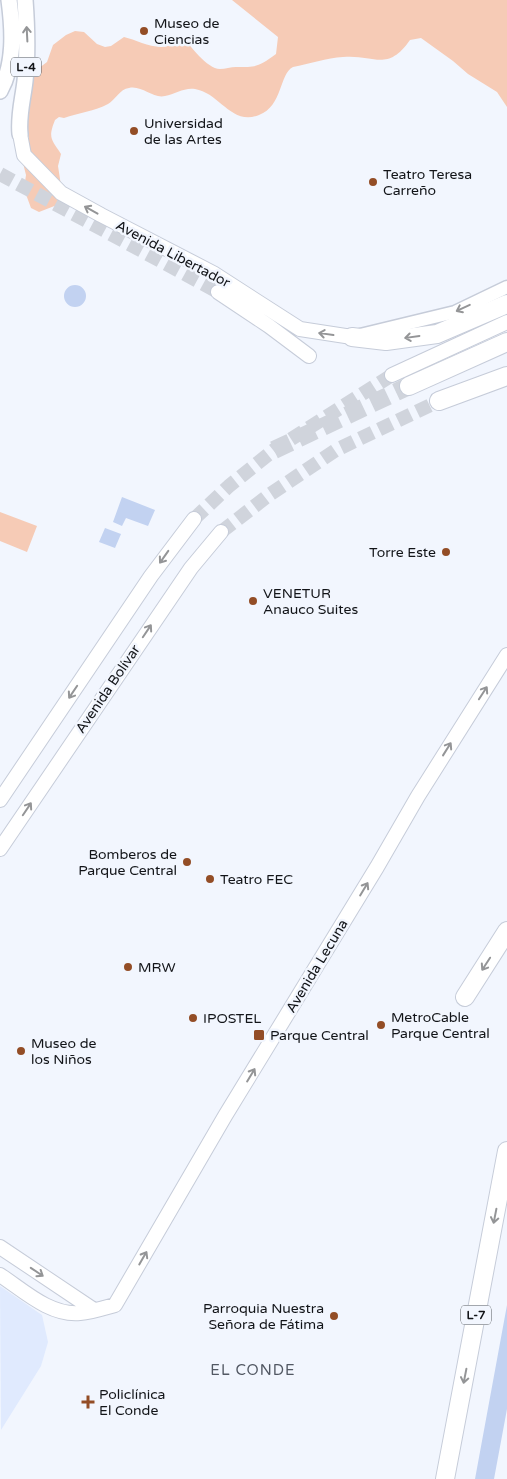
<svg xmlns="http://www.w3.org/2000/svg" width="507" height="1479" viewBox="0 0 507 1479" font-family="'Varela Round',sans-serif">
<rect width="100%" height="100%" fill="#f2f6fe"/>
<path fill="#e0eafe" d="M0,1286l42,29 6,27 -7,24 -40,64z"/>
<path fill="#f6cbb6" d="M232,0h275v107l-10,-15 -29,-18 -15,-13 -32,-23 -11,2c-23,33 -36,14 -67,17 -16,1 -34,7 -50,10 -14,7 -10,39 -34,48 -28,11 -39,-22 -64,-26 -10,-2 -20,5 -30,7 -12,3 -23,-11 -36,-8 -9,1 -14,12 -21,16 -13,7 -30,9 -44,14l-5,-1 -4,3c-7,18 -4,19 6,34l-3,12 4,26 -5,13 -18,7 -8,-4 -7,-19 2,-14 -3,-12 6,-25 -3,-8 4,-51 9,-11 8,-6 6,-17 13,-10 9,-4 9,1 13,12 8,3 6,-1 13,-9c13,3 30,13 44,9 5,-2 10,-7 14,-10 8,9 25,33 38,33 5,0 11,-2 16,-2 21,0 22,0 40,-13l2,-17z
M0,512l37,14 -10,26 -27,-11z"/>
<path fill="#c2d2f1" d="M64 296a11 11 0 1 1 22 0a11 11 0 1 1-22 0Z
M122,497l33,13 -7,16 -22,-8 -4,8 -9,-4z
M105,528l16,6 -6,14 -16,-6z
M507,1305v104l-13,70h-19z"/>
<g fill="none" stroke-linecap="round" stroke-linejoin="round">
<path stroke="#d0d4dc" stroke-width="14" stroke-dasharray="14 7" stroke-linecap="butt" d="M0,174l218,118
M194,519l35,-33 45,-36 118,-75
M221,532l48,-37 67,-45 103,-49"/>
<path stroke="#d0d4dc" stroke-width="18" stroke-dasharray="18 9" stroke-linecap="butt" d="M274,450l135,-64"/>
<defs>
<path id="tertiary" d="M360,335l95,-23 52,-25"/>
<path id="secondary" d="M20,134l4,21 37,38 40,22 112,58 87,56 52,8
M218,292l51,34 40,30
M392,375l115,-53
M0,800l151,-224 43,-57
M0,849l191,-281 30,-36
M0,1247l94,63
M0,1275c23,15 50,41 80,38 12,-1 24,-5 35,-8l110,-189 152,-249 41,-71 89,-141"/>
<path id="primary" d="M0,91c15,-27 13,-61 9,-91
M20,134c-2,-18 3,-35 5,-53 3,-27 2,-54 0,-81"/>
<path id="motorway" d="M352,337l34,4 51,-7 70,-30
M409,386l98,-44
M439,401l68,-25
M465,997l42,-66
M445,1479l62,-328"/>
</defs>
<use href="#tertiary" stroke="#c6ccd9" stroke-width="15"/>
<use href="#secondary" stroke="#c6ccd9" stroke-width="16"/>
<use href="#primary" stroke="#c6ccd9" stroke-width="18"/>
<use href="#motorway" stroke="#c6ccd9" stroke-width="20"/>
<use href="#tertiary" stroke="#fff" stroke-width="12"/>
<use href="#secondary" stroke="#fff" stroke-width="14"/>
<use href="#primary" stroke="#fff" stroke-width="15"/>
<use href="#motorway" stroke="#fff" stroke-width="18"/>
</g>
<defs><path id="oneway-shaft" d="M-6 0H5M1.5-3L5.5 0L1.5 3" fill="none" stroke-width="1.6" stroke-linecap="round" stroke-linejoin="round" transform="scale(1.25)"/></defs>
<g stroke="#949597">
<use href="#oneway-shaft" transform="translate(27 34) rotate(-93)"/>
<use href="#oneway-shaft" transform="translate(91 210) rotate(-151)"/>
<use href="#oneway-shaft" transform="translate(463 308) rotate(155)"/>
<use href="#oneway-shaft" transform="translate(326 334) rotate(-172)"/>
<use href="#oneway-shaft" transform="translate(412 337) rotate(172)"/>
<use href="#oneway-shaft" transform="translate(164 557) rotate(125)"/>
<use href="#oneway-shaft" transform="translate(147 631) rotate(-56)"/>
<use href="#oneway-shaft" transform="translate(73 692) rotate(124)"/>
<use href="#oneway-shaft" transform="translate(483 693) rotate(-57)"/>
<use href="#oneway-shaft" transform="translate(447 749) rotate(-58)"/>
<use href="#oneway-shaft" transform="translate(27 809) rotate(-56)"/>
<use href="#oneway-shaft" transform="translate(364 889) rotate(-59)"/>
<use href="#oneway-shaft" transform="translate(486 964) rotate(123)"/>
<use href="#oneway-shaft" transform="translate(251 1075) rotate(-59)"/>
<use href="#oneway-shaft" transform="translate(495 1216) rotate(101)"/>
<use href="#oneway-shaft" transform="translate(143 1258) rotate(-60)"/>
<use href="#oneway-shaft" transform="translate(37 1272) rotate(34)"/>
<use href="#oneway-shaft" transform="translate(465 1376) rotate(101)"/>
</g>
<g fill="#934d26" stroke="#f2f6fe" stroke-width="2">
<circle cx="144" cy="31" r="5"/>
<circle cx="134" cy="131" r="5"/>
<circle cx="373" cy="182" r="5"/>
<circle cx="446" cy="552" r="5"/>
<circle cx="253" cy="601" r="5"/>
<circle cx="187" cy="862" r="5"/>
<circle cx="210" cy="879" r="5"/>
<circle cx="128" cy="967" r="5"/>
<circle cx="193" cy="1018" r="5"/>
<circle cx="381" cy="1025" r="5"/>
<rect x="253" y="1029" width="12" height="12" rx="2.5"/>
<circle cx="21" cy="1051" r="5"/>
<circle cx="334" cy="1316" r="5"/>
<path d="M85.5 1394.5h5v5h5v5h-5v5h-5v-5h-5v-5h5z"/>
</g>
<g text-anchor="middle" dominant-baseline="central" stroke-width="5" stroke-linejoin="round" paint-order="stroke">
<g fill="#f2f6fe" stroke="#55585d" stroke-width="1">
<rect x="11" y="57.5" width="30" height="19" rx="4"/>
<rect x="461" y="1305.5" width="30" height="19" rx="4"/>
</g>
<g font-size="12" font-weight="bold" fill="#121418">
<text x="26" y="67">L-4</text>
<text x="476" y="1315">L-7</text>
</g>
<g font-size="14" fill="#121418" stroke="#f2f6fe" text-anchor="start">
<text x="154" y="23">Museo de<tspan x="154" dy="16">Ciencias</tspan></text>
<text x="144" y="123">Universidad<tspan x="144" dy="16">de las Artes</tspan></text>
<text x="383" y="174">Teatro Teresa<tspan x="383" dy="16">Carreño</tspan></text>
<text x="436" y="552" text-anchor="end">Torre Este</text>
<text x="263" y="593">VENETUR<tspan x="263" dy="16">Anauco Suites</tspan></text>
<text x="177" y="854" text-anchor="end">Bomberos de<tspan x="177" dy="16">Parque Central</tspan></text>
<text x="220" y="879">Teatro FEC</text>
<text x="138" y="967">MRW</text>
<text x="391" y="1017">MetroCable<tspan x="391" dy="16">Parque Central</tspan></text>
<text x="203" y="1018">IPOSTEL</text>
<text x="270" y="1035">Parque Central</text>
<text x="31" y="1043">Museo de<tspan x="31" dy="16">los Niños</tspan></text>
<text x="324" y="1308" text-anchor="end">Parroquia Nuestra<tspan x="324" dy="16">Señora de Fátima</tspan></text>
<text x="99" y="1394">Policlínica<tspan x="99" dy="16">El Conde</tspan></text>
</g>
<g font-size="14" fill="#121418" stroke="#f2f6fe">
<text transform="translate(173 254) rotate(28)">Avenida Libertador</text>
<text transform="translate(108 689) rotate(-56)">Avenida Bolívar</text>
<text transform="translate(317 966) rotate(-59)">Avenida Lecuna</text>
</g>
<g font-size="15" letter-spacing="1" fill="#525863" stroke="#f2f6fe">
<text x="253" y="1370">EL CONDE</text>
</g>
</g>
</svg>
